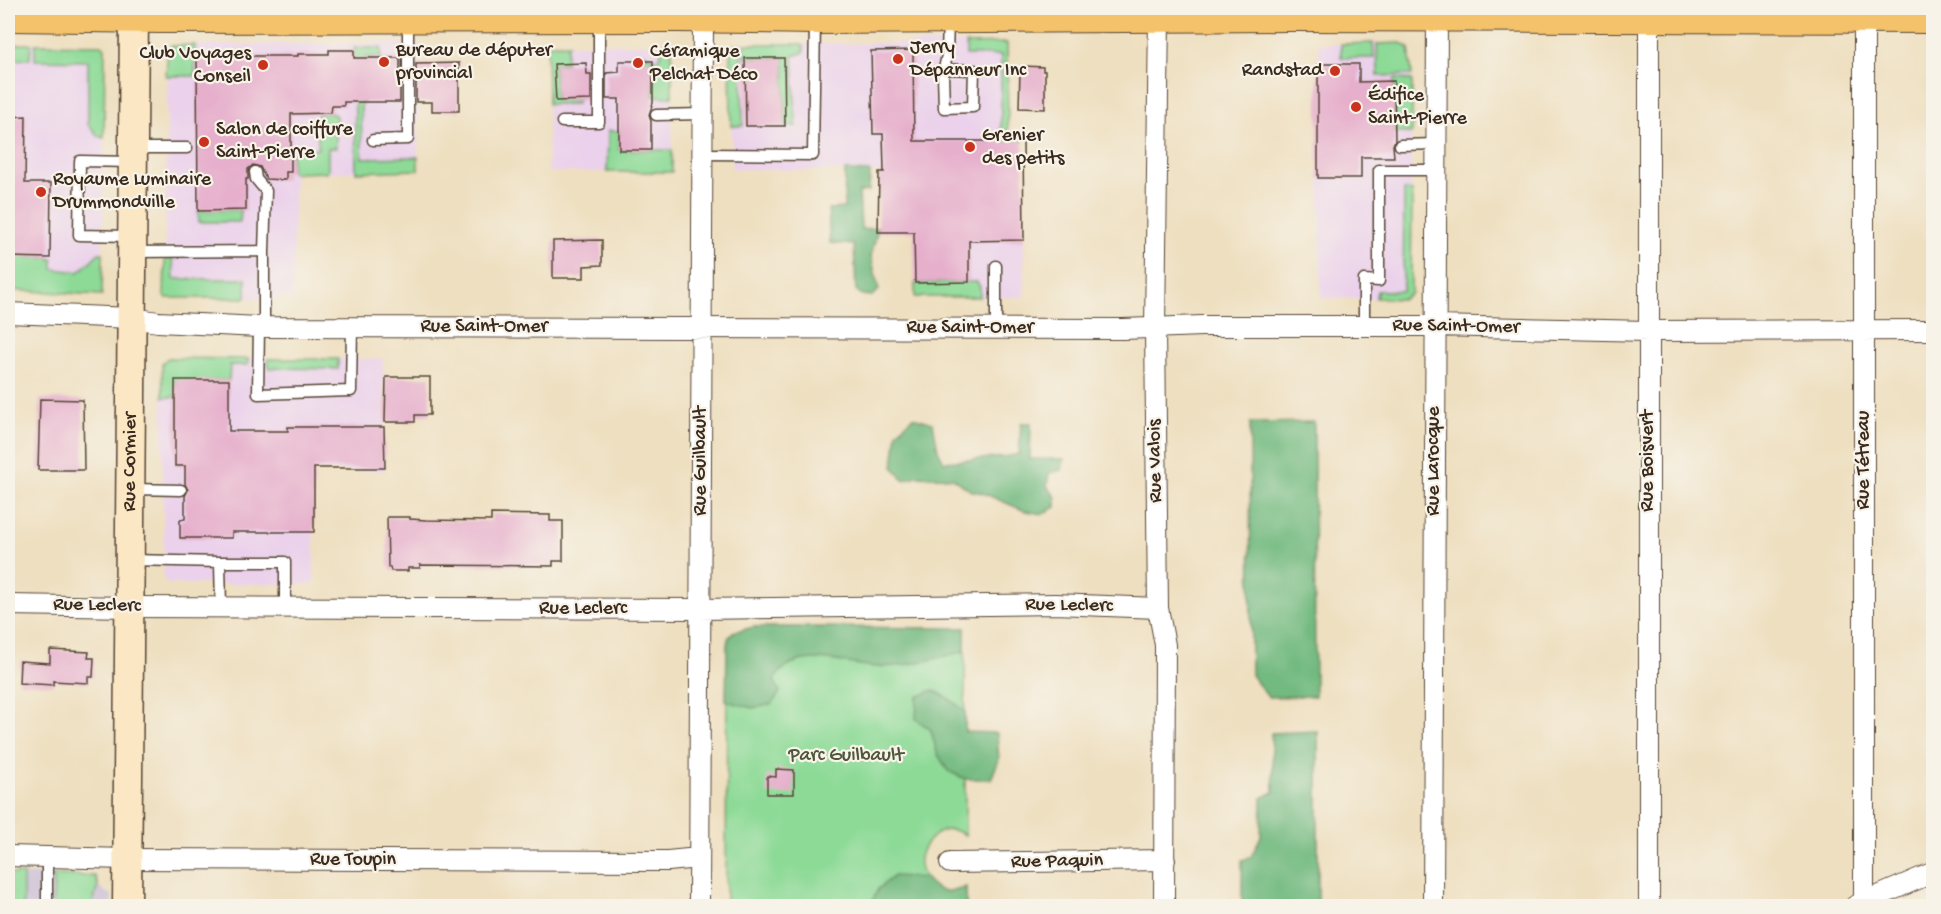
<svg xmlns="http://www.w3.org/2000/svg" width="1941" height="914" viewBox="0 0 1941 914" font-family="'Gochi Hand',sans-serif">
<rect width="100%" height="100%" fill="#f7f3e8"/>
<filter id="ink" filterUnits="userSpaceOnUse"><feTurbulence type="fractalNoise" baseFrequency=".0167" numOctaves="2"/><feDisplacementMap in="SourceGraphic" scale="12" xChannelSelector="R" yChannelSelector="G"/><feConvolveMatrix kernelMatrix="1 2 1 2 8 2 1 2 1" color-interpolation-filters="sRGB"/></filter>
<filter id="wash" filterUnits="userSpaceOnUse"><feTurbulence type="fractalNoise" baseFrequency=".008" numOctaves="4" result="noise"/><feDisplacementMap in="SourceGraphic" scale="24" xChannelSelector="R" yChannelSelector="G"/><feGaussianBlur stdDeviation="1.35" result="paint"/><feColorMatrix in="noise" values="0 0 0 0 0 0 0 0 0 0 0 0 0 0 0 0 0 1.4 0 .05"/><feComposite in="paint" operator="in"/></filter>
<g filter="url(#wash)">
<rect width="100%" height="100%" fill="#eedfc0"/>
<path fill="#ebd1eb" d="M418,43v127l-124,3 -1,125h-126l-3,-2 4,-248 3,-2 24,-1z
M1007,43l1,91h15l1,163h-109l-2,-125 -181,-3 -1,-123 12,-2z
M1401,43l8,5 2,6v239l-8,6 -82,-1 -3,-254z
M8,44l94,1 3,3 -3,247 -94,-5z
M547,44h125v128h-124z
M168,358l215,1 2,112 -71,-1v114h-145l-4,-2 -1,-4 -2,-215z"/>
<path fill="#cbbfd5" d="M8,874l87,2 3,9 7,7 7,3v11h-104z"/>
<path fill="#8dda97" stroke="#64825a" stroke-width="1.5" d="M1007,43l1,91h15v7l-37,1v-6l15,-1v-80h-35v-11z
M1373,43l1,15h-33v-14z
M1401,43l8,5 3,27 -34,1 -1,-32z
M8,44h23l-1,15 -22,1z
M35,44l67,1 3,3 -1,90 -6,-2 -10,-12v-63l-53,-1z
M547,44h22l-2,2 -1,17 -12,1 2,36h21v4h-29z
M663,44h9v53l-19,-1v-35h-9v-8l12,7 4,-4z
M741,44l2,82h-12l-1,-76 1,-4z
M745,44h55l4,2v6l-11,4 3,70h-11l-1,-68h-39z
M195,45v31h-29l2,-28 3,-2z
M354,48h27v9l-17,1v44h-3l1,56 56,-1v13l-62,2z
M1394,79l18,1v53h-17z
M318,113h13l5,3v32h-8v24l-34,1 -3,-1 1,-24 26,1z
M608,131h11v19h53v22h-65z
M1404,190l8,1 -1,102 -8,6 -27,-1 1,-7h26z
M241,210l-1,12h-41l-1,-11z
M99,253h4l-1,42 -94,-5v-33l42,1v1h3v10l26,3z
M165,259h8l1,20h72v19h-79l-3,-2z
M977,282l3,5v10h-65v-14z
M168,358l80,1v6h-18l-1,15 -54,1v16h-12l-1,-34z
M268,359h70v10l-69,-1z
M755,627l210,1v207c-6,-3 -11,-6 -18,-5 -15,2 -29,20 -27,35 2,15 17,31 33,28 4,-1 9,-4 13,-6v19h-240l1,-258 1,-9 5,-7z
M8,874h15v32h-15z
M54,875l41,1 3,9 -6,21h-39z"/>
<path fill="#72ba80" stroke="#56724f" stroke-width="1.5" d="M845,171l25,1 -1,19 -10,1 2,37 17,-1 -7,28 8,34 -7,6 -10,-1 -6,-5 -2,-45 -24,-2 -2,-34 16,-1z
M913,417l20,6 5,27 6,12 60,-5 15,-3 2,-31h10l-1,36h34l-2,11 -13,3 -2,13 9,11v10l-13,7 -18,-3 -42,-18 -12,-2 -18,-13 -36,-2 -13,4 -11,-13 4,-35z
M1314,422l1,274 -47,1 -17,-22 -1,-252z
M755,627l210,1v23c-29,7 -58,16 -87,16 -34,-1 -82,-24 -104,13l6,12 -8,12 -20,4 -26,-7 1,-53 1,-9 5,-7z
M933,690l15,8 17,13v21l32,1 2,27 -8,19h-26l-17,-8 -11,-18 -6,-23 -15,-11 1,-22z
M1318,731v175h-76v-46l9,-3 10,-21 1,-38 12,-6 -3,-59z
M894,876l31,2c14,16 22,17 41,9v19h-96l8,-17z"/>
<g id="blocks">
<path fill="#e6afcc" d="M329,50h25v8h46v44h-56v4h-12l-1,7 -40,1v58h-5v8l-20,-1 -6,-12 -7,-2 -5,4v10h-2v31l-48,1 -1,-155h101v-2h31z
M913,50l1,91h109l1,99 -55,1v41l-54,1 -1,-51h-36l1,-60h5l-1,-38h-10l-2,-83z
M745,58h39l1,68h-39z
M619,61h34v42l-4,12 2,6v29h-32v-51h-13v-26l13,-1z
M459,63v48h-27v-9h-16v-38z
M586,63l1,11h4v26l-35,1 -2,-37z
M1318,64h41v18l35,-1 1,59 -2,5 1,12h-33v21h-43z
M1024,66l19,1v4h2v38l-26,-1 1,-37h4z
M26,116l-1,67h26l-1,75 -42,-1v-140z
M602,240v25l-18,1v12h-31v-37z
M386,377h44v38h-15v7h-30z
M175,380h54v51h59v-4h96l1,41h-71v64h-82v6h-52v-18l5,-1v-23l3,-6 -3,-6v-18h-10z
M40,399l43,1 1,70h-46z
M491,514l59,1v6h13v40h-10v5l-133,-1v3h-12v3h-17l-1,-4h-2l-1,-50h23v2l16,1 65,1z
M50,650l39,2 -1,6h6l-1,19h-5v6l-35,-2v4l-34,-2 1,-22 30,2z
M776,769l18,1v24h-27v-18l9,1z"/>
</g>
</g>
<g filter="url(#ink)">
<use href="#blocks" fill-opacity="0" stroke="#564536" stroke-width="1.5"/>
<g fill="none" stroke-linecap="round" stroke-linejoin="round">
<defs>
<path id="lane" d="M944,69l30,1 -1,37 -29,1 -1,-34 4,-19 1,-35
M656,115l47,-1
M562,122h37v-104
M373,140l35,-1v-119
M1400,145l36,-1
M134,148h53
M703,154l110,1 2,-134
M255,172l1,7 10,12 -2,60
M130,236l-51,-1 1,-74 52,1
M132,252l132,-1v76
M996,266v63
M1364,326v-46l15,1v-111h57
M259,327l-1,67 93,-3 1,-64
M131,489l50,1
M131,560l89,2 1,46
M220,562h65v46
M47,906v-49"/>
<path id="street" d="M1159,15l-4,313 3,280 7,37 -1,261
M1864,17v885
M8,313l124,5 26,4 101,5 864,2 79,-3h233l213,5 286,-1
M8,605l122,2 570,2 355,-5 103,4
M8,856l119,3 541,2 30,-3
M950,863l215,-3
M699,906l4,-890
M1433,906l4,-891
M1649,906v-890
M1855,906l79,-34"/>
<g id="secondary">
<path id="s1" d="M127,906l7,-890"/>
</g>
<path id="primary" d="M8,15l153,2 517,-1 137,2 477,-3 642,2"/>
</defs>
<use href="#lane" stroke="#564536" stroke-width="13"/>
<use href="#street" stroke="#564536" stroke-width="22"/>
<use href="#secondary" stroke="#564536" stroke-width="31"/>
<use href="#primary" stroke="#564536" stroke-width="34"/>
<use href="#lane" stroke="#fff" stroke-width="10"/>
<use href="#street" stroke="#fff" stroke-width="20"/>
<use href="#secondary" stroke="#fbe7c3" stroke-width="28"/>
<use href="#primary" stroke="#f4c26a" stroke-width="32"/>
</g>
</g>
<g fill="#c8321e" stroke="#f7f3e8" stroke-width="2">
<circle cx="898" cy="59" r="6"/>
<circle cx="384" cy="62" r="6"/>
<circle cx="638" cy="63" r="6"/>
<circle cx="263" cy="65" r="6"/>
<circle cx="1335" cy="71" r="6"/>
<circle cx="1356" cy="107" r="6"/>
<circle cx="204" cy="142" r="6"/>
<circle cx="970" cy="147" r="6"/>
<circle cx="41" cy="192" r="6"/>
</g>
<g text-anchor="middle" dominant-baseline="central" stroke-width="4.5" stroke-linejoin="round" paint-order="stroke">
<g font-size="20" fill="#3b2a1e" stroke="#f7f3e8" text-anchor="start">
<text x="910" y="48">Jerry<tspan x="910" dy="23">Dépanneur Inc</tspan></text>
<text x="396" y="51">Bureau de députer<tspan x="396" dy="23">provincial</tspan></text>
<text x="650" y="52">Céramique<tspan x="650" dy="23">Pelchat Déco</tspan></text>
<text x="251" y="54" text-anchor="end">Club Voyages<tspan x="251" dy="23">Conseil</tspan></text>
<text x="1323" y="71" text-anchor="end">Randstad</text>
<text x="1368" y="96">Édifice<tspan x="1368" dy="23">Saint-Pierre</tspan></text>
<text x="216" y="130">Salon de coiffure<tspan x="216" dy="23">Saint-Pierre</tspan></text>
<text x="982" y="136">Grenier<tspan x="982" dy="23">des petits</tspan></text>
<text x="53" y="180">Royaume Luminaire<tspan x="53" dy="23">Drummondville</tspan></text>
</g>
<g font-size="20" fill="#3b2a1e" stroke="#f7f3e8">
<text x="484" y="327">Rue Saint-Omer</text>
<text transform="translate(1456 327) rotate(1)">Rue Saint-Omer</text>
<text x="970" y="328">Rue Saint-Omer</text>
<text transform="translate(1864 460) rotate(-90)">Rue Tétreau</text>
<text stroke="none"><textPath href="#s1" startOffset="444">Rue Cormier</textPath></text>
<text transform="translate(701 461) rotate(-90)">Rue Guilbault</text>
<text transform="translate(1156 461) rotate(-91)">Rue Valois</text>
<text transform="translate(1434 461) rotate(-90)">Rue Larocque</text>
<text transform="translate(1648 461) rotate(-90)">Rue Boisvert</text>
<text transform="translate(97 606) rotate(1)">Rue Leclerc</text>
<text transform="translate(1069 606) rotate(1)">Rue Leclerc</text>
<text x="583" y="609">Rue Leclerc</text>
<text x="353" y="860">Rue Toupin</text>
<text transform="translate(1057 862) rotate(-1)">Rue Paquin</text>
</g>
<g font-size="20" fill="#50563c" stroke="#f7f3e8">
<text x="846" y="756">Parc Guilbault</text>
</g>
</g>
<rect width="1941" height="914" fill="none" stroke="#f7f3e8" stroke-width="30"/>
</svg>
